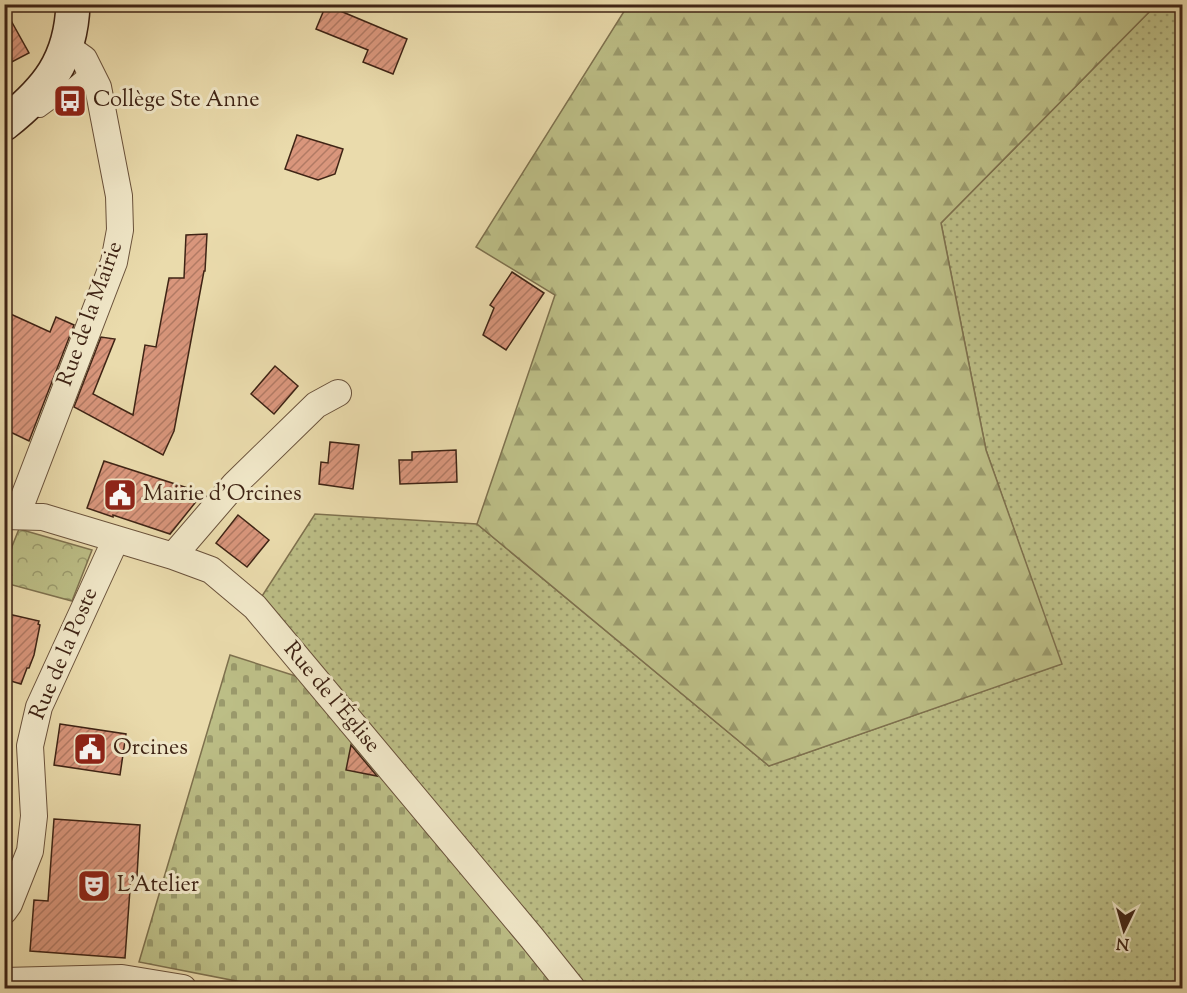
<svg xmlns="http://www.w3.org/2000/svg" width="1187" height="993" viewBox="0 0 1187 993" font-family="'Sorts Mill Goudy',serif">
<defs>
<pattern id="grass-dots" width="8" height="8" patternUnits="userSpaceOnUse" patternTransform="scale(1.5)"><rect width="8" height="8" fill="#bcbe86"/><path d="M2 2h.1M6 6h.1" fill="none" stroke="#9a9a6c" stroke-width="1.8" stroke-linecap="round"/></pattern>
<pattern id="forest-firs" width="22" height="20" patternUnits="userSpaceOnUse" patternTransform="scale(1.5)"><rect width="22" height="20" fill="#bcbe86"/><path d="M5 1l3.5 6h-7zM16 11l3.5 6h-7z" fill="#9a9a6c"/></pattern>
<pattern id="cemetery-stones" width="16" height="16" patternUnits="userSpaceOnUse" patternTransform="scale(1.5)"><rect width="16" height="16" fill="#bcbe86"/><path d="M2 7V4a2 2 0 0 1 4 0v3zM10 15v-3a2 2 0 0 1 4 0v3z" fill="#9a9a6c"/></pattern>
<pattern id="park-crowns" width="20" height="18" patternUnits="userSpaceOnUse" patternTransform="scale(1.5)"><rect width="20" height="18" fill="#bcbe86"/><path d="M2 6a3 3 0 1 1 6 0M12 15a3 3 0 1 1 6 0" fill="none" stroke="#9a9a6c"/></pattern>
<pattern id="building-hatch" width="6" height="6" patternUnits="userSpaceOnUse" patternTransform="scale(1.5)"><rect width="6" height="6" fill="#d9967c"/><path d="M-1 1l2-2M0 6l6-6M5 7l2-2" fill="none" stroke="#b17a64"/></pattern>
</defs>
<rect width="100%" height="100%" fill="#eadbac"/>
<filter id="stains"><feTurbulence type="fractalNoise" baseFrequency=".00333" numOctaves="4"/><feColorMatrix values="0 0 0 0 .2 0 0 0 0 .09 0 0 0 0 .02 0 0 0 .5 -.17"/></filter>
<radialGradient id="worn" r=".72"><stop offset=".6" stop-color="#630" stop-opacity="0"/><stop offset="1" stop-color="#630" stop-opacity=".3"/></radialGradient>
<path fill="url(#grass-dots)" stroke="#7e714e" stroke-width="1.5" d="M1156,5h26v983h-610l-317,-381 60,-93 162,10 292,242 292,-102 -75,-214 -45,-227z"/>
<path fill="url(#forest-firs)" stroke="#7e714e" stroke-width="1.5" d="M628,5h528l-215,218 45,227 76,214 -293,102 -292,-242 78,-229 -79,-48z"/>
<path fill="url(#cemetery-stones)" stroke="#7e714e" stroke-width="1.5" d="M230,655l78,25 251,308h-287l-133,-26z"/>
<path fill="url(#park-crowns)" stroke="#7e714e" stroke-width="1.5" d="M19,529l73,21 -20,51 -67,-18v-19z"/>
<path fill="url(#building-hatch)" stroke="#3f2415" stroke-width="1.5" d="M326,5l81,34 -14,35 -30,-12 5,-12 -52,-21z
M4,8l25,45 -25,13z
M297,135l46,14 -8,25 -17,6 -33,-11z
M207,234l-2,37h-1l-30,160 -11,24 -89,-48 27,-70 14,2 -22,55 40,21 12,-70 11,2 13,-69h15l2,-43z
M512,272l32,21 -38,57 -23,-15 11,-27 -4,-3z
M4,311l46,21 6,-15 18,8 -45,116 -25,-12z
M275,366l23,20 -24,28 -23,-20z
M330,442l29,3 -6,44 -34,-5 2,-22 7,1z
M456,450l1,32 -57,2 -1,-24h13v-8z
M104,461l99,32 -33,41 -57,-19v2l-26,-9z
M238,515l31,25 -22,27 -31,-24z
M4,613l35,8 -1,3 2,1 -6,30 -5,13h-2l-6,16 -17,-5z
M60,724l66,10 -6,41 -66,-10z
M351,745l26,31 -31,-6z
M54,819l86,6 -3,51h-6l-6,82 -95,-7 4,-51 14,1z"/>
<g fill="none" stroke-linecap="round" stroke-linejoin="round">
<defs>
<path id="service" d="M40,110l26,-19 24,-20"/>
<path id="minor" d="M17,515l97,-253 6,-32 -1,-34 -21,-109 -14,-28 -17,-12
M4,516l39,1 130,39 38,14 44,37 277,331 40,50
M173,556l62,-72 81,-79 22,-12
M4,911l5,-7 21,-53 4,-35 -4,-70 9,-39 77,-168
M4,981l118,-3 61,10"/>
<path id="secondary" d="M4,124c43,-34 67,-63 69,-120"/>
</defs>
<use href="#service" stroke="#6a523b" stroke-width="16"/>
<use href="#minor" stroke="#6a523b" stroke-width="28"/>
<use href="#secondary" stroke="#3f2415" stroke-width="36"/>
<use href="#service" stroke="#f1e8c9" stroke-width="14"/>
<use href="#minor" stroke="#f1e8c9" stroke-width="26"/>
<use href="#secondary" stroke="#f1e8c9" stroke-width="33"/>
</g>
<defs>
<symbol id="bus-square" viewBox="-11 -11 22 22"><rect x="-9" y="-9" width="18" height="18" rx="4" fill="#8f2418" stroke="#f1e8c9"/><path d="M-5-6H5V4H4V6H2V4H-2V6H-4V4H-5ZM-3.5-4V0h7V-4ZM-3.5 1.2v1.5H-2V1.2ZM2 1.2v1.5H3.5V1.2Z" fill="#fff"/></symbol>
<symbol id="civic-square" viewBox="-11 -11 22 22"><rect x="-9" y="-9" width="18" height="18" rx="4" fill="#8f2418" stroke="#f1e8c9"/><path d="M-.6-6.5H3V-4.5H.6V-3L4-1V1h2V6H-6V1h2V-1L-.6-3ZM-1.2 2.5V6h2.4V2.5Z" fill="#fff"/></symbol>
<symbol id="theatre-square" viewBox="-11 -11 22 22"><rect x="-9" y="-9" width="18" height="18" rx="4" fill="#8f2418" stroke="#f1e8c9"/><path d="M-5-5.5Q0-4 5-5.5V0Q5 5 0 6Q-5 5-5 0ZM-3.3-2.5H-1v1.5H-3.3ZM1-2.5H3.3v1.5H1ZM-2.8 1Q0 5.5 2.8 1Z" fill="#fff"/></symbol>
</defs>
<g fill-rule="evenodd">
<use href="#bus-square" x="51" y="82" width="38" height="38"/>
<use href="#civic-square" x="101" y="476" width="38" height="38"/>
<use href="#civic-square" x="71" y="730" width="38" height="38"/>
<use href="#theatre-square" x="75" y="867" width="38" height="38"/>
</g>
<g text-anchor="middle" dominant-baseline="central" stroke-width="6" stroke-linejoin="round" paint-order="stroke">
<g font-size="22" fill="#3f2415" stroke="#f1e8c9" text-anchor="start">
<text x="93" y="101">Collège Ste Anne</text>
<text x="143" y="495">Mairie d'Orcines</text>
<text x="113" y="749">Orcines</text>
<text x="117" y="886">L'Atelier</text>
</g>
<g font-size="22" fill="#3f2415" stroke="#f1e8c9">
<text transform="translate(91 314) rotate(-70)">Rue de la Mairie</text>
<text transform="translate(65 654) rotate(-67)">Rue de la Poste</text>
<text transform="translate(331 698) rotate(50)">Rue de l'Église</text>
</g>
</g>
<rect width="1187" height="993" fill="none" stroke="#eadbac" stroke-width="24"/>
<rect x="6" y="6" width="1175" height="981" fill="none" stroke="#3f2415" stroke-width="3"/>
<rect x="12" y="12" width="1163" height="969" fill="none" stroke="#3f2415" stroke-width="1.5"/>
<g transform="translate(1124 930) rotate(185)" stroke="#f1e8c9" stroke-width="4.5" paint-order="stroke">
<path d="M0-4.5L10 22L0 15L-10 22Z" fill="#3f2415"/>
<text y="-9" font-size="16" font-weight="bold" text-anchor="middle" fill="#3f2415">N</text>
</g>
<rect width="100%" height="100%" filter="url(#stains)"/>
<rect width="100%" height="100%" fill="url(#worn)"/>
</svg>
